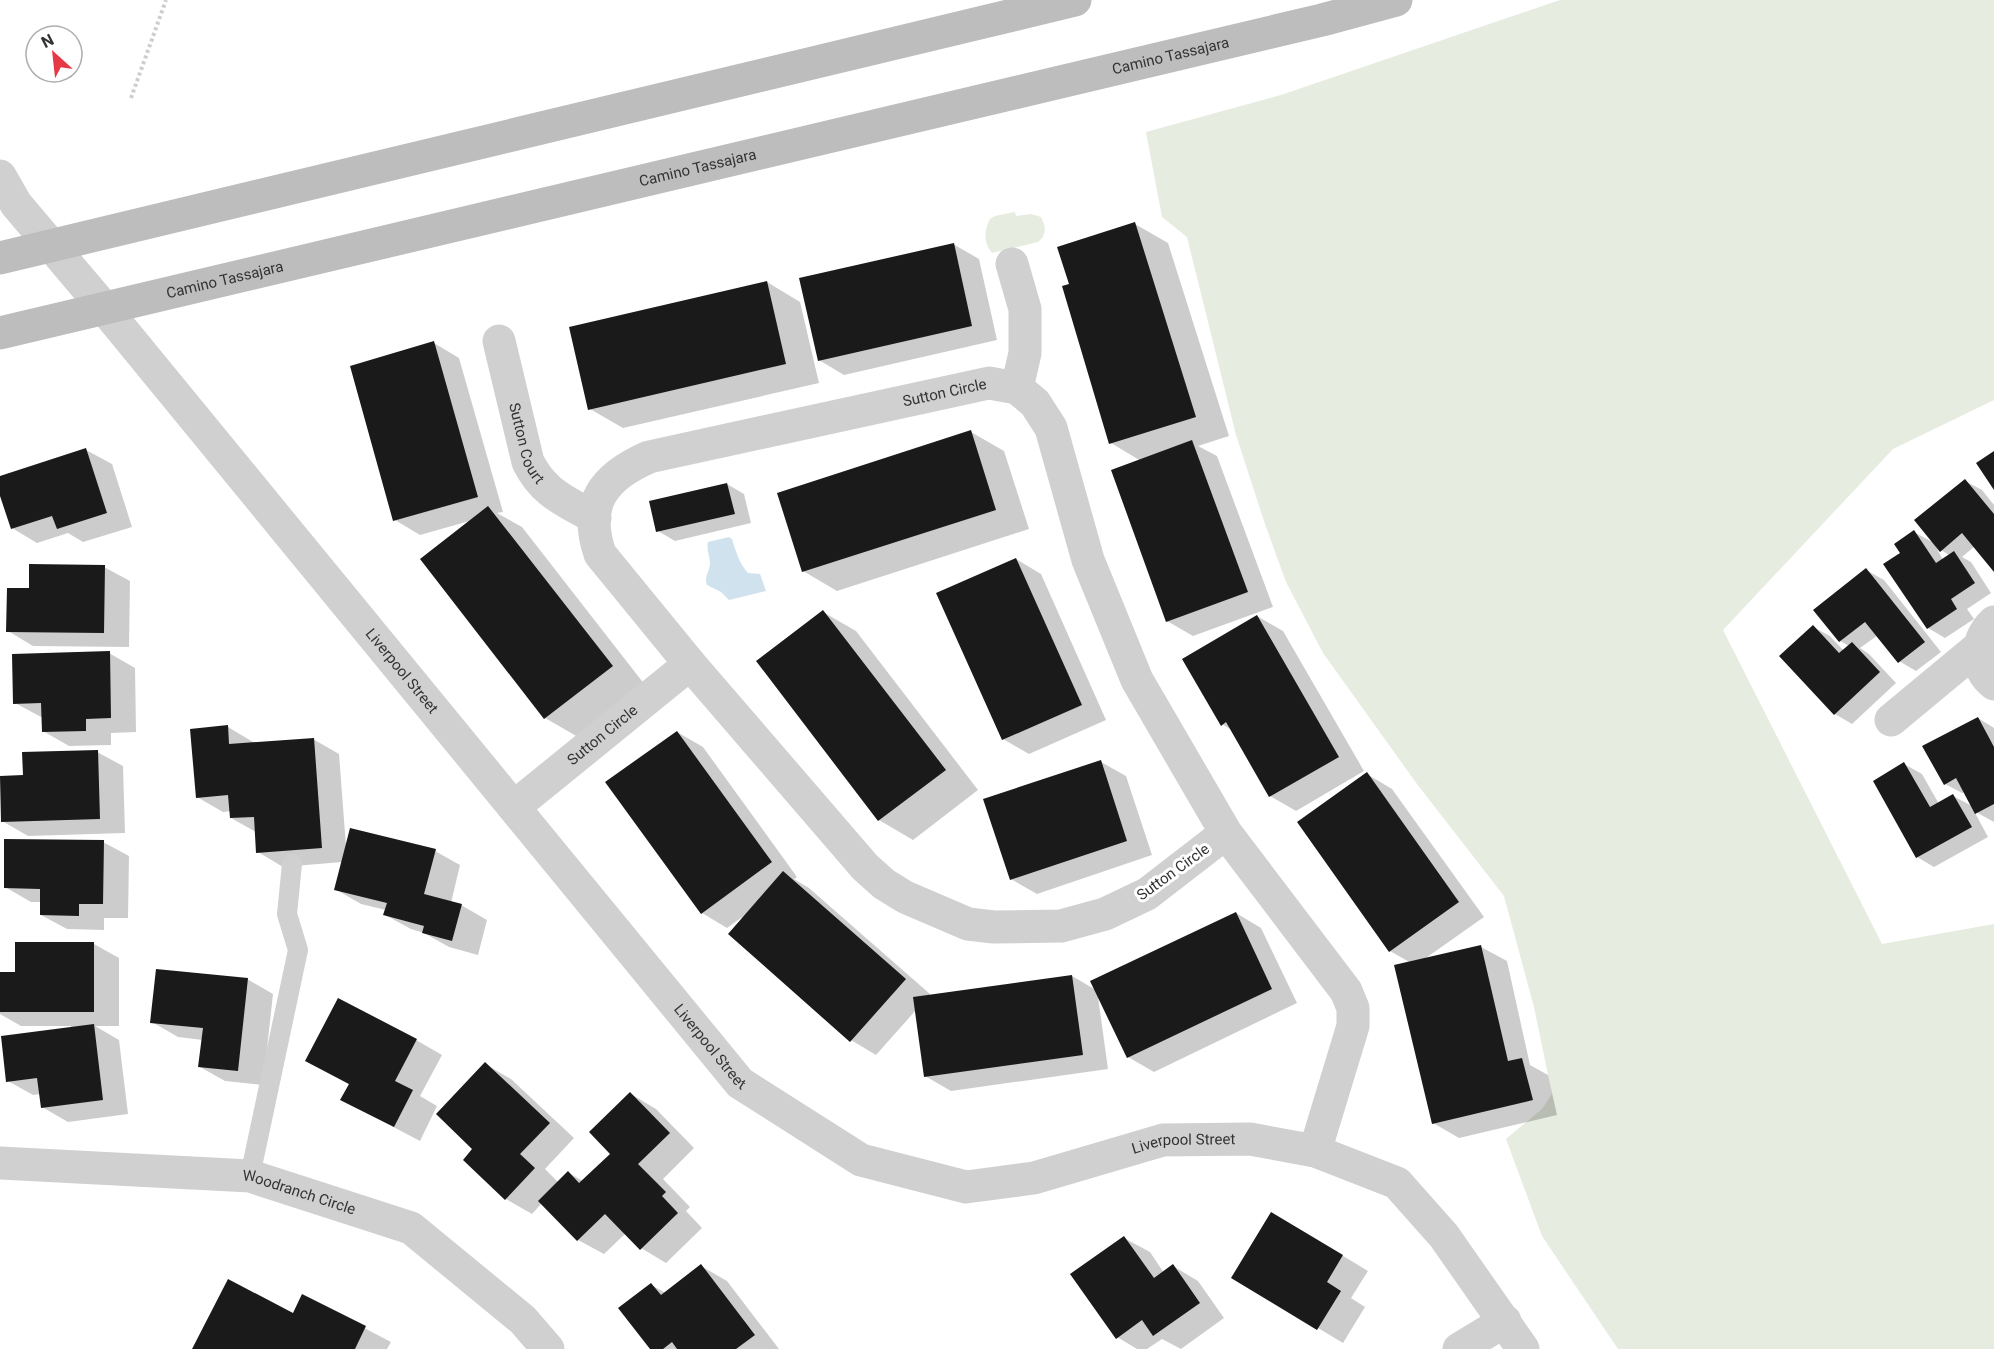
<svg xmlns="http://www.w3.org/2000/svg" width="1994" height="1349" viewBox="0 0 1994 1349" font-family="Roboto,sans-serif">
<rect width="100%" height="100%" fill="#fff"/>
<path fill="#e6ecdf" d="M1560,0h434v400l-101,49 -170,181 159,314 112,-20v425h-376l-76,-113 -36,-97 36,-30 10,-15 -18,-87 -30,-111 -87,-112 -94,-131 -37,-71 -22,-61 -28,-86 -49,-198 -25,-20 -16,-85 135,-37z
M1015,212l1,4 15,-2 10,3c5,10 6,17 -3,25l-46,11c-9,-11 -8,-22 -2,-34l5,-3z"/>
<path fill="#cfe2ee" d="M729,537l3,2c4,13 7,24 16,34l12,1 6,17 -37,9 -8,-8 -14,-7c-3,-9 2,-12 3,-21 0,-8 -4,-14 -2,-22z"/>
<path fill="#0003" d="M1135,224l33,19 61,193 -31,10 19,10 56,151 -80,29 -26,-15 -26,-160 -30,-18 -40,-158z
M953,244l26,15 18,81 -153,35 -25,-15z
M767,282l33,20 19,81 -196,45 -33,-19z
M434,343l25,15 44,154 -6,1 25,14 123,158 -67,52 -33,-19 -72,-198 -53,15 -25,-15z
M971,432l33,19 25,78 -192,62 -34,-20z
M86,450l26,14 20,63 -49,15 -15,-9 -31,10 -25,-15 -12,-37v-13z
M1965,481l17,9 12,15v64l-19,-23 -13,11 9,5 20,31 -24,16 7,10 -29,19 -17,-10 -26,-74 12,-22 20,11 9,17 6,-5 -8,-5z
M727,484l17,10 7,29 -76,18 -17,-10z
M1016,559l25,15 65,146 -77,34 -26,-15z
M104,567l26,14 -1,66 -96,-1 -25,-15z
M1866,570l18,10 57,72 -25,19 -17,-10 -21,-26 -18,13 9,6 27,29 -44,41 -17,-10 -22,-87 17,9 14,15 5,-5 -9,-5z
M823,612l33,19 122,159 -65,50 -34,-20 -121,-158z
M1257,616l26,15 81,140 -68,40 -26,-15 -37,-65 -11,-7z
M109,653l26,15 1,64 -25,1v12l-42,1 -26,-15v-13l-28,-15z
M1978,718l16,10v94l-20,-11 14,26 -54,30 -17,-10 -13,-93 18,10 17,30 14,-8 21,11 -9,-15 -3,1 -17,-9z
M228,727l25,15v2l60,-5 26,15 7,92 89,5 25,14 -9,38 10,2 26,15 -9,35 -29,-8 -25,-14 -13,-4 -26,-14 1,-5 -25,-6 -26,-15 7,-27 -59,5 -25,-15 -2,-20 -25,-14v-7l-8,1 -26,-15z
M677,732l26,15 94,130 -3,2 15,9 121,106 -2,3 144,-21 24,14 140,-77 25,15 36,75 -143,69 -26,-15 -30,-60 10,72 -157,22 -26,-15 -9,-66 -40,45 -25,-15 -106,-125 -18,13 -25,-15z
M97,752l26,14 2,67 -97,3 -26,-15z
M1101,762l25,14 26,79 -115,39 -26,-15z
M1367,774l25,15 92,128 -61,43 58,-13 26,14 23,104 18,10 9,40 -98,23 -26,-15 -22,-160 -21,-12z
M103,842l26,14 -1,62h-24v12l-37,-1 -26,-14v-13h-10l-26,-15z
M94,944l25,14v68h-24l24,14 9,74 -60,8 -26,-15 -1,-13 -8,1 -25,-14 63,-53v-2h-50l-21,-12v-40l17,-1z
M247,979l26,15 -10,91 -38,-4 -25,-14 3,-27 -25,-3 -26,-15z
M416,1040l26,15 -22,41 17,10 -17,35 -78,-41 8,-15 -43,-24z
M485,1064l26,15 63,59 -29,31 14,14 10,-10 14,8 29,-27 19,-60 25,15 38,39 -31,31 27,28 -4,4 16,17 -36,35 -25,-15 -15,-15 -22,21 -26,-14 -36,-37 -10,11 -26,-15 -41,-39 10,-11z
M1297,1228l71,43 -17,27 14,9 -22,36 -25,-15z
M1124,1238l26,14 14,21 9,-7 25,15 26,37 -43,31 -19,-10 -15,10h-10l-20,-12z
M701,1266l26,15 52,68h-127l-1,-64 15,8z
M303,1296l88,46 -4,7h-191l97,-34z"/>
<path fill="#1a1a1a" d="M1135,222l61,195 -87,27 -47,-158 7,-2 -12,-37z
M954,243l18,83 -154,35 -19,-83z
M767,281l19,83 -198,46 -19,-83z
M434,341l44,156 -85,24 -43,-155z
M971,430l25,80 -194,62 -25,-79z
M1192,440l56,152 -82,30 -55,-152z
M86,448l21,65 -50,16 -5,-13 -41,13 -11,-33v-20z
M1994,451v39l-18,-27z
M1965,479l29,35v58l-32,-39 -22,19 -26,-32z
M727,483l8,31 -79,18 -7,-31z
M488,506l125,160 -69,53 -124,-160z
M1914,530l22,33 18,-12 21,32 -24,16 6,10 -30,20 -44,-65 17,-11 -6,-9z
M1016,558l66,147 -80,35 -66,-147z
M29,564l76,1 -1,68 -98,-1 1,-44h22z
M1866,568l59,74 -27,21 -33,-41 -26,20 -26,-32z
M823,610l123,160 -68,51 -122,-160z
M1257,615l82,142 -70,40 -43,-75 -5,4 -39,-67z
M1813,625l26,28 13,-11 28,30 -46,43 -55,-59z
M110,651l1,67 -25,1v12l-44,1 -1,-29 -28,1 -1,-50z
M1978,717l16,30v57l-19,10 -19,-36 -12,7 -22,-39z
M228,725l1,19 85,-6 8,110 -66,5 -2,-36 -24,1 -2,-23 -32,3 -6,-69z
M677,731l95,131 -71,52 -96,-132z
M98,750l2,69 -99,3 -1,-46 23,-1 -1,-23z
M1101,760l26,81 -117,39 -27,-81z
M1904,762l26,45 23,-13 19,33 -56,31 -43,-77z
M1367,772l92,130 -70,50 -92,-130z
M350,828l86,21 -12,45 38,10 -10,37 -30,-8 2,-7 -41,-11 4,-12 -53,-13z
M4,839l100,1 -1,64h-24v12l-39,-1v-26l-36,-1z
M783,871l123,108 -56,63 -122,-108z
M1236,912l36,77 -145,69 -37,-77z
M15,942h79v70h-94v-40h15z
M1481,945l27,116 14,-3 11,42 -101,24 -38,-159z
M156,969l92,9 -10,93 -40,-4 5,-39 -53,-5z
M1072,975l11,80 -159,22 -11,-80z
M338,998l79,41 -22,42 18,9 -19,37 -54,-27 9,-16 -44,-23z
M94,1024l9,76 -62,8 -4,-30 -31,4 -5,-46z
M485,1062l65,61 -30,31 15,14 -30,32 -42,-40 9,-11 -36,-35z
M630,1092l40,41 -32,31 28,28 -4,4 16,17 -38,37 -35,-36 -28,27 -39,-40 30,-30 11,12 31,-29 -21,-22z
M1271,1212l72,43 -16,27 14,9 -24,39 -86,-52z
M1124,1236l30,42 19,-14 27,39 -47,33 -11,-16 -26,19 -46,-65z
M701,1264l54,71 -19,14h-59l-5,-7 -9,7h-13l-32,-41 33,-25 10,12z
M228,1279l65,34 9,-19 64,32 -11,23h-163z"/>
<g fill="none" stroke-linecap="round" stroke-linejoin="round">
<path stroke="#cdcdcd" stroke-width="4" stroke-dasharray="3 3" stroke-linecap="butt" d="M131,98l35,-98"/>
<path stroke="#d0d0d0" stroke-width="20" d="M250,1176l48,-226 -11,-36 5,-50"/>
<g stroke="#d0d0d0" stroke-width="33">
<path id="s1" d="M0,176l16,28 89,105 635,774 121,77 105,27 68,-9 129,-38 87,-1 65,12 82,32 47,53 79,113"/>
<path d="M1012,264l13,45v44l-8,35"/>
<path id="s2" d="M499,341l29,121c16,32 38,39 67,56"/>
<path d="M1994,622c-18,17 -21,45 0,62"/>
<path d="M1891,720l88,-73"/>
<path id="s3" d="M514,807l176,-143"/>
<path id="s4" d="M1226,833l-79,61 -42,20 -44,12 -67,1 -26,-3 -63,-27 -21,-13 -19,-17 -175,-203 -90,-110c-17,-50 3,-77 49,-97l340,-74 28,5 18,15 16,25 37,132 49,120 89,153 120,158 7,17v18l-38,125"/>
<path id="s5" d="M0,1163l250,13 161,52 112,92 25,29"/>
<path d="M1459,1349l46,-28"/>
</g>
<g stroke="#bdbdbd" stroke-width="33">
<path d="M0,258l1075,-258"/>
<path id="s6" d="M0,333l1322,-313 74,-20"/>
</g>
</g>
<g text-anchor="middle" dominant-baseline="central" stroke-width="6" stroke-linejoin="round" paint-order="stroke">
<g font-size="15" fill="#333" stroke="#fff">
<text stroke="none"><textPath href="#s6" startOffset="1203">Camino Tassajara</textPath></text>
<text stroke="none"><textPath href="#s6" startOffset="717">Camino Tassajara</textPath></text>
<text stroke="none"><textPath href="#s6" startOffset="231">Camino Tassajara</textPath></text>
<text stroke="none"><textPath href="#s4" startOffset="1240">Sutton Circle</textPath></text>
<text stroke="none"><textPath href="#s2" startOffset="106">Sutton Court</textPath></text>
<text stroke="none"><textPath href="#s1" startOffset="638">Liverpool Street</textPath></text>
<text stroke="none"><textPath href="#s3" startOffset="114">Sutton Circle</textPath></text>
<text transform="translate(1173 872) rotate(-36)">Sutton Circle</text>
<text stroke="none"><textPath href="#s1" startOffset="1124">Liverpool Street</textPath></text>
<text stroke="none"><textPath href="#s1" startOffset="1646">Liverpool Street</textPath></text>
<text stroke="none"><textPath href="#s5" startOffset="302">Woodranch Circle</textPath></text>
</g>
</g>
<g transform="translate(54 54) rotate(333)"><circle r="28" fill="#ffffff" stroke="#adadad" stroke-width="1.5"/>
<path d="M0-4.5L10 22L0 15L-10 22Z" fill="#e63946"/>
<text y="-9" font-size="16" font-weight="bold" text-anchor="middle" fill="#333333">N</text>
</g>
</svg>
